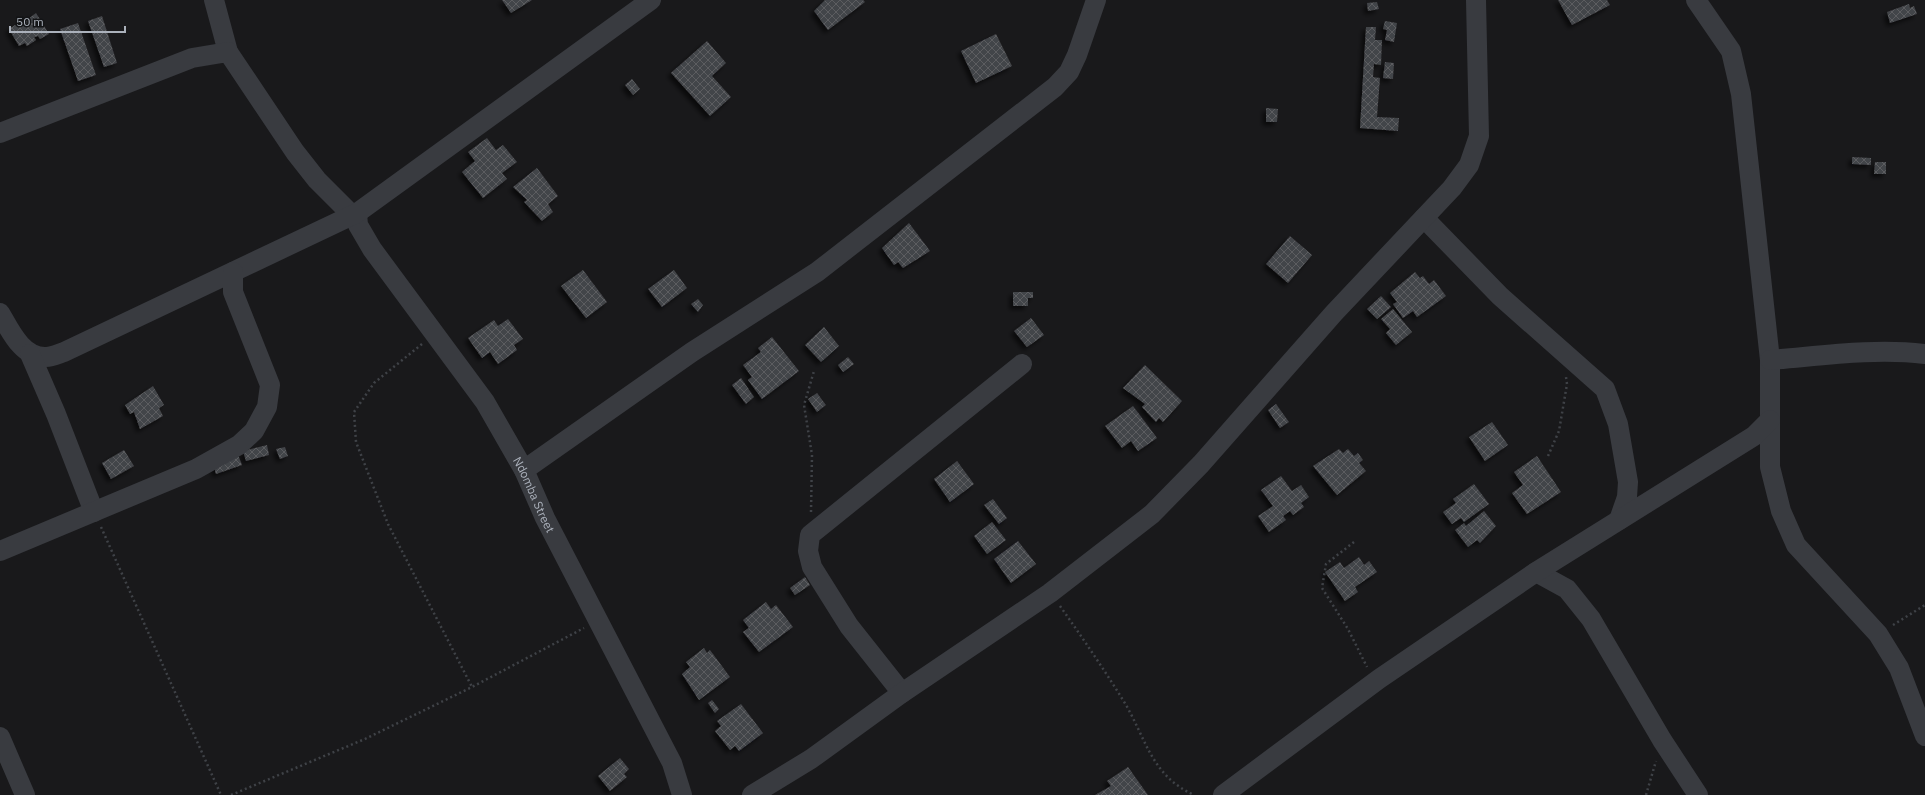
<svg xmlns="http://www.w3.org/2000/svg" width="1925" height="795" viewBox="0 0 1925 795" font-family="'IBM Plex Sans',sans-serif">
<defs>
<pattern id="building-cross-hatch" width="8" height="8" patternUnits="userSpaceOnUse"><rect width="8" height="8" fill="#434448"/><path d="M0 0l8 8M0 8l8-8" fill="none" stroke="#5b5d60"/></pattern>
<filter id="shadow"><feDropShadow dx="-3.5" dy="3.5" stdDeviation="2" flood-color="#0009"/></filter>
</defs>
<rect width="100%" height="100%" fill="#19191b"/>
<path fill="url(#building-cross-hatch)" filter="url(#shadow)" d="M502,0h30l-21,13z
M825,0h38l2,2 -37,28 -14,-19z
M1558,0h49l3,5 -38,20z
M1377,2l2,7 -11,2 -1,-8z
M1909,4l1,4 4,-2 3,8 -27,9 -3,-11z
M36,13l13,21 -9,5 -2,-3 -4,1 2,3 -9,6 -2,-3 -6,3 -10,-17 9,-6 1,3z
M102,16l15,47 -13,4 -16,-46z
M1385,21l12,2 -3,19 -9,-2 2,-10 -4,-1z
M78,23l18,52 -18,6 -18,-52z
M1366,27h10l-1,13h7l-1,25 -7,-1 -1,13 7,1 -3,39 22,1 -1,13 -38,-3z
M996,34l16,32 -36,17 -15,-32z
M707,41l19,22 -14,13 19,21 -21,19 -39,-43z
M1385,62l9,1 -1,16 -10,-1z
M632,79l8,10 -7,6 -8,-10z
M1266,108l12,1 -1,13h-11z
M487,138l9,12 7,-5 14,17 -15,11 5,6 -24,19 -21,-26 13,-11 -7,-9z
M1852,157l19,1v7l-19,-1z
M1875,162h11v12h-12z
M537,168l21,28 -10,8 5,8 -11,9 -18,-19 3,-2 -14,-13z
M909,223l21,28 -27,17 -5,-6 -4,3 -12,-17z
M1290,236l22,19 -24,28 -22,-19z
M583,270l24,32 -21,16 -25,-32z
M674,270l13,18 -25,19 -14,-18z
M1415,272l5,6 3,-2 6,8 5,-4 12,16 -29,21 -4,-6 -10,7 -10,-14 4,-2 -7,-9z
M1013,292h20v6h-5v8h-15z
M1381,296l10,11 -14,12 -10,-10z
M698,299l5,6 -5,7 -7,-8z
M1393,309l19,23 -16,13 -10,-12 4,-4 -9,-10z
M1031,318l13,17 -17,12 -13,-16z
M508,319l15,20 -9,6 3,5 -19,14 -8,-12 -8,6 -14,-20 26,-18 4,6z
M824,327l15,19 -18,16 -16,-17z
M772,337l27,34 -37,28 -14,-19 4,-3 -9,-12 18,-13 -3,-4z
M848,357l6,7 -11,8 -5,-7z
M1145,365l37,36 -19,21 -4,-4 -3,4 -14,-15 3,-3 -22,-16z
M741,378l13,19 -8,7 -14,-19z
M153,386l11,19 -5,3 4,8 -23,13 -6,-17 -4,2 -5,-9z
M817,393l9,12 -9,7 -9,-13z
M1276,404l13,18 -9,6 -12,-18z
M1133,406l24,32 -19,13 -7,-10 -9,7 -17,-22z
M1492,422l16,23 -23,16 -16,-24z
M267,445l2,10 -23,6 -3,-10z
M285,447l3,9 -8,3 -4,-10z
M1339,449l4,4 5,-4 6,7 4,-3 5,7 -4,3 7,8 -29,24 -24,-29z
M124,450l10,16 -23,13 -9,-16z
M238,455l4,10 -26,9 -3,-11z
M1537,456l24,36 -34,22 -15,-21 11,-8 -9,-13z
M957,461l17,23 -24,18 -16,-23z
M1281,476l11,15 9,-6 8,12 -8,6 3,4 -11,8 -3,-4 -7,5 3,4 -17,12 -11,-16 15,-10 -12,-16z
M1474,484l15,20 -25,18 -3,-4 -9,6 -9,-12 13,-9 -3,-4z
M993,499l14,19 -8,6 -15,-19z
M1484,511l12,15 -16,17 -3,-3 -9,7 -13,-17 9,-7 2,3z
M992,522l14,18 -19,14 -13,-18z
M1018,541l18,23 -25,19 -17,-24z
M1359,557l5,8 5,-4 8,11 -22,15 3,5 -13,9 -20,-29 15,-10 4,6z
M805,577l5,8 -15,10 -5,-7z
M766,602l5,7 5,-4 17,22 -34,25 -16,-20 6,-4 -6,-8z
M704,648l3,5 3,-3 20,27 -31,23 -17,-26 8,-7 -4,-5z
M712,700l7,9 -4,4 -7,-10z
M741,704l22,29 -24,18 -4,-5 -5,4 -15,-19 6,-5 -4,-5z
M620,758l9,11 -5,5 3,3 -17,14 -12,-15z
M1128,767l20,28h-53l16,-9 -4,-5z"/>
<g fill="none" stroke-linecap="round" stroke-linejoin="round">
<path stroke="#3f4247" stroke-width="2.5" stroke-dasharray="2 3" stroke-linecap="butt" d="M422,344l-48,39 -20,29 2,30 32,82 84,163
M1548,456l11,-25 8,-47 -1,-7
M811,512l1,-57 -8,-50 10,-34
M101,527l120,268
M1354,542l-28,22 -4,24 26,41 19,38
M1060,606c22,31 43,62 63,94 23,37 27,75 71,95
M1893,625l32,-20
M231,795l134,-56 107,-52 112,-59
M1646,795l10,-34"/>
<g stroke="#393b40" stroke-width="20">
<path d="M214,0l14,52"/>
<path d="M1696,0l35,51 10,43 29,266v107l11,44 15,34 82,89 21,34 26,68"/>
<path d="M0,133l192,-75 36,-6 67,100 22,28 35,35"/>
<path id="s1" d="M357,213l1,12 14,24 113,153 39,68 21,48 127,245 10,32"/>
<path d="M1424,218l76,78 105,93 13,35 10,58 -1,15 -8,23"/>
<path d="M0,313c10,17 22,45 46,44 6,0 12,-3 18,-5l293,-139 294,-213"/>
<path d="M30,354l26,60 38,98"/>
<path d="M1770,360c51,-4 103,-12 155,-6"/>
<path d="M524,470l168,-118 125,-80 238,-185 14,-15 8,-17 19,-55"/>
<path d="M0,551l196,-82 43,-24 15,-14 13,-24 3,-22 -37,-93v-20"/>
<path d="M1536,572l31,17 24,30 71,121 36,55"/>
<path d="M902,693l-53,-67 -37,-59 -4,-16 2,-16 212,-171"/>
<path d="M0,737l25,58"/>
<path d="M752,795l59,-36 91,-66 148,-100 102,-79 49,-50 133,-151 118,-125 17,-23 10,-29 -3,-136"/>
<path d="M1223,795l156,-116 157,-107 218,-136 16,-16"/>
</g>
</g>
<g text-anchor="middle" dominant-baseline="central" stroke-width="3.5" stroke-linejoin="round" paint-order="stroke">
<g font-size="12" fill="#abb1bb" stroke="#131416">
<text stroke="none"><textPath href="#s1" startOffset="335">Ndomba Street</textPath></text>
</g>
</g>
<path d="M10 26v6h115v-6" fill="none" stroke="#abb1bb" stroke-width="2"/>
<text x="16" y="26" font-size="12" fill="#abb1bb" stroke="#131416" stroke-width="3" paint-order="stroke">50 m</text>
</svg>
